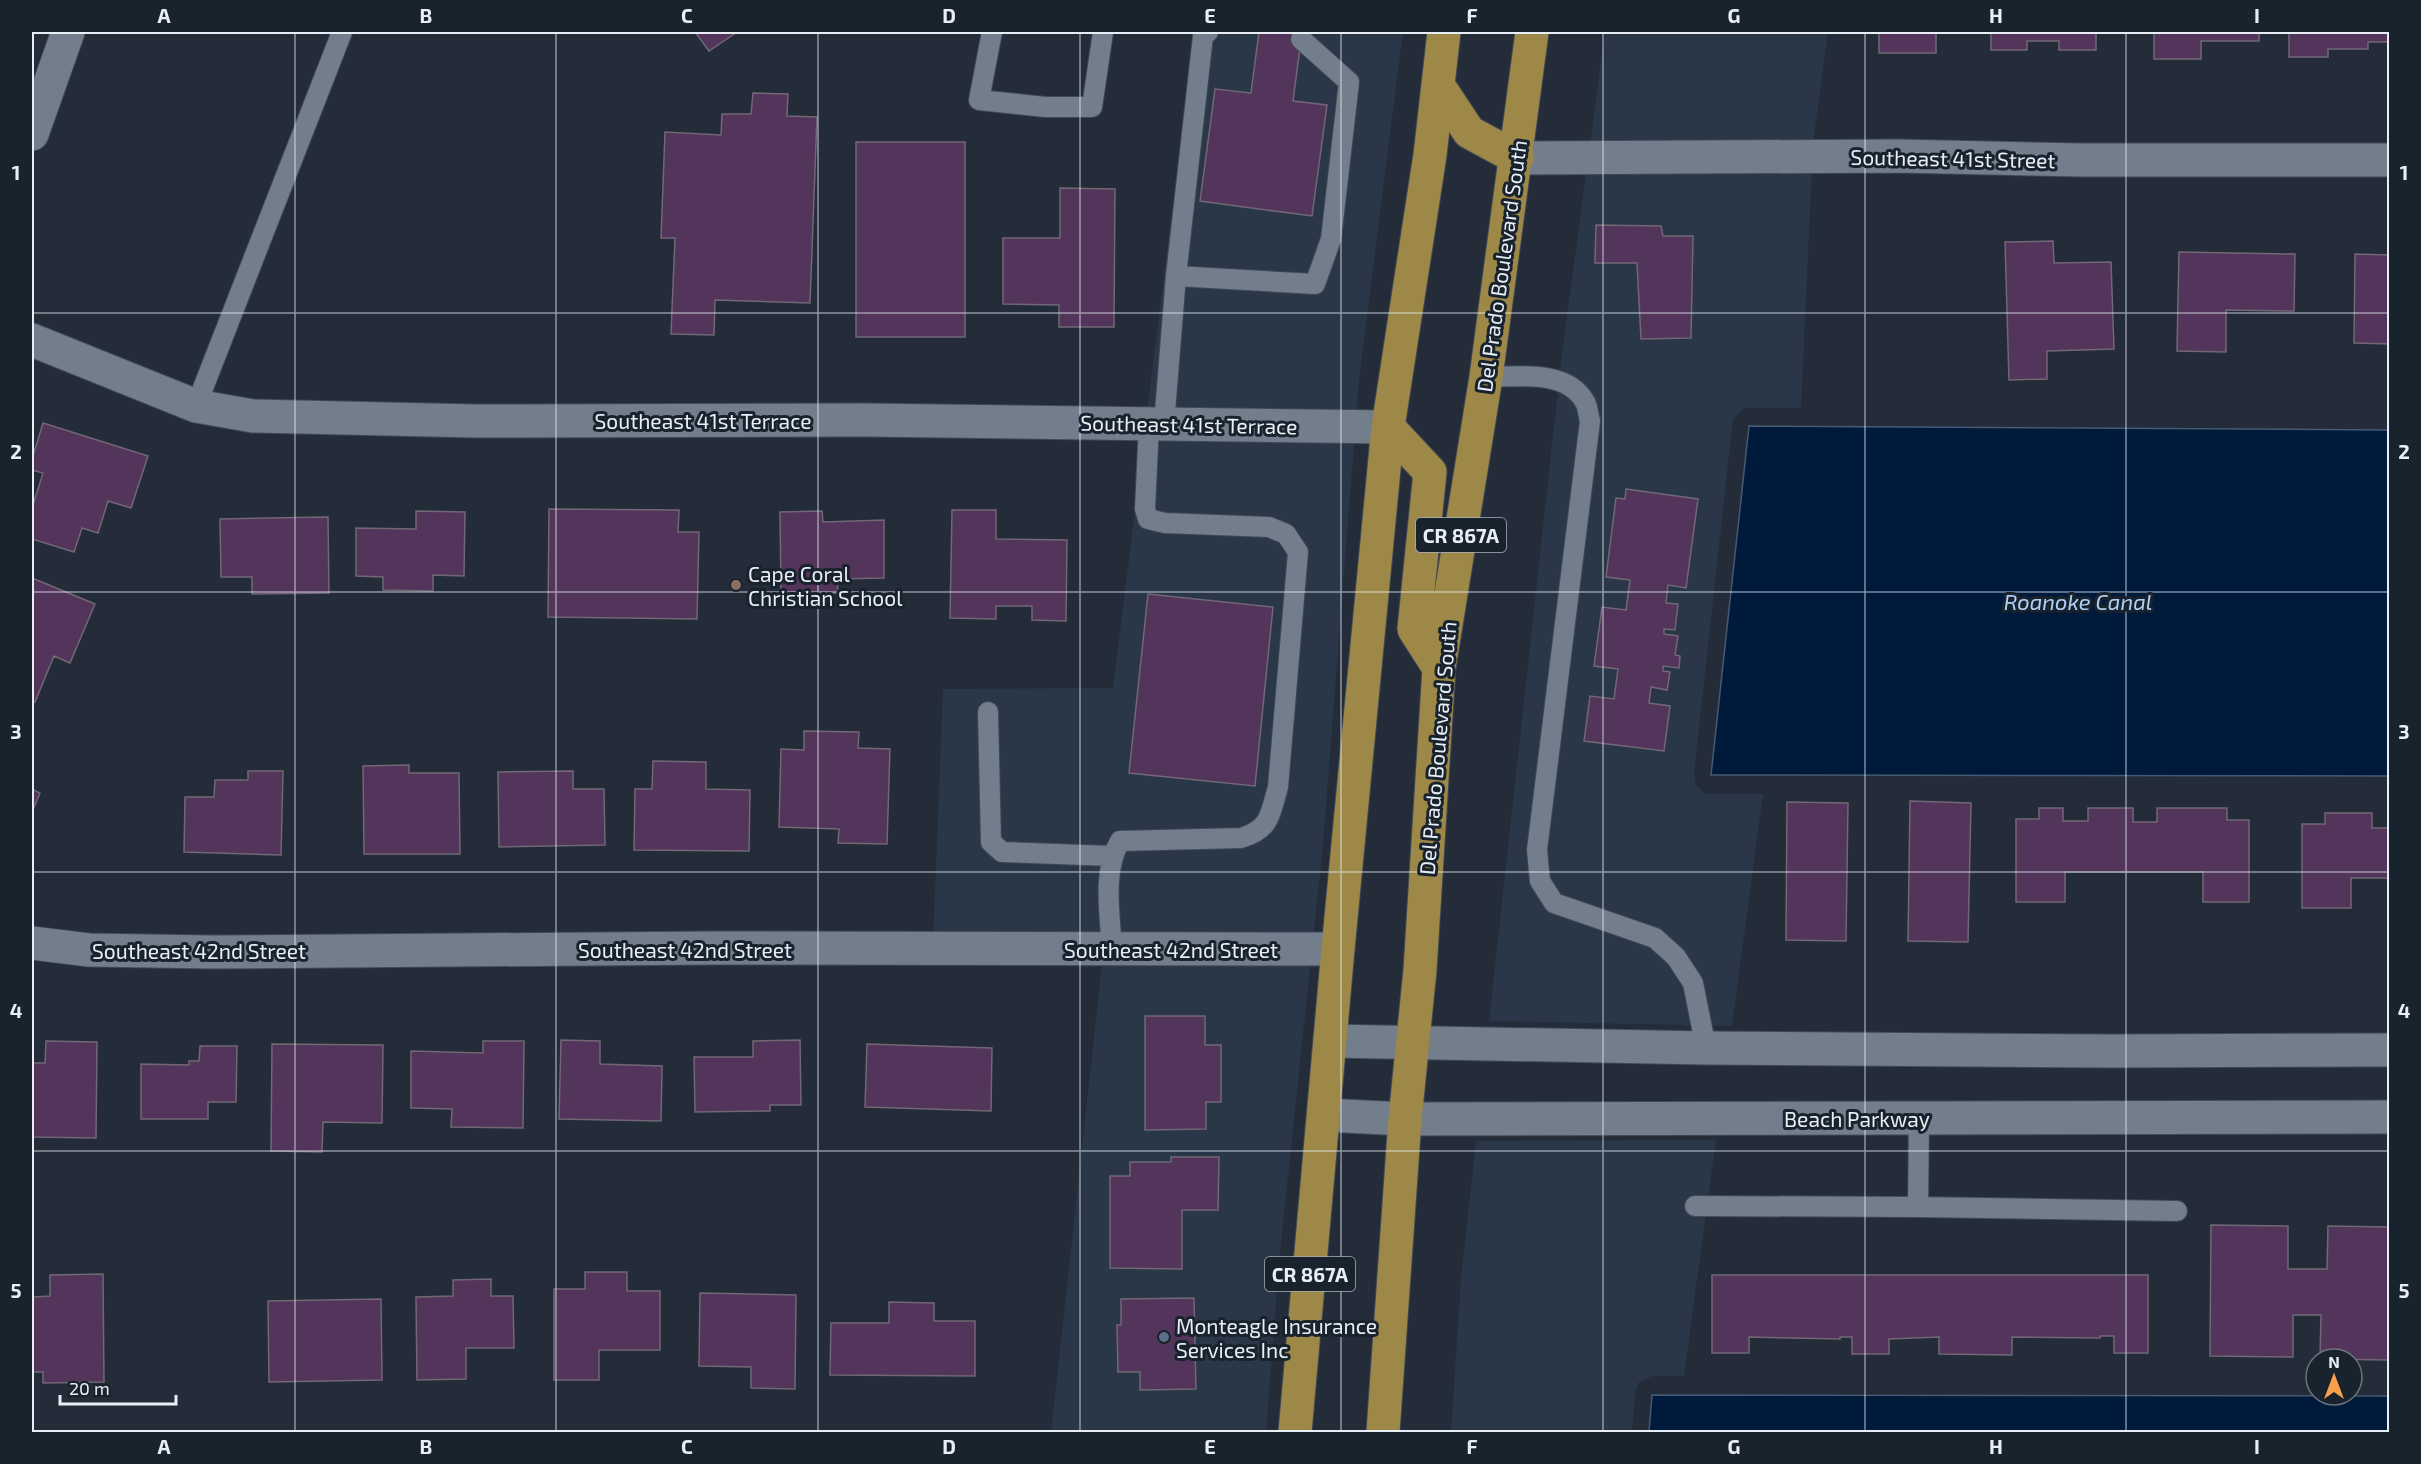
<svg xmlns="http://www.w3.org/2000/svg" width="2421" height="1464" viewBox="0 0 2421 1464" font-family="'Exo 2',sans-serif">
<rect width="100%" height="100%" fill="#232c38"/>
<path fill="#293748" d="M1194,32h209l-44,348 -36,465 -43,408 -14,179h-215l52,-477 -170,-13 10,-253 170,-1z
M1605,32h223l-15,112 -12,264h-57l-11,11 -39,354 2,12 9,9h58l-31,232 -243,-5 73,-668z
M1716,1140l-32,236h-32l-14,7 -3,11 -3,38h-181l10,-155 15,-136z"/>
<path fill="#001a3c" stroke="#465a74" stroke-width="1.5" d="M1749,426l640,4v346l-678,-1z
M1652,1395l737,1v36h-740z"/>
<path fill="#53345b" stroke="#726775" stroke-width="1.5" d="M695,32h42l-28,19z
M1259,32h43l-9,69 34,4 -15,111 -112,-15 15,-112 36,4z
M1831,32h105v21h-57v-21z
M1991,32h105v18h-37v-9h-32v9h-36z
M2154,32h105v9h-58v18h-47z
M2289,32h101v10h-22v7h-40v8h-39z
M753,93l35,1 -1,22 30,1 -7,186 -95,-3 -1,35 -43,-1 4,-96h-14l4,-106 56,3 1,-21h29z
M856,142h109v195h-109z
M1060,188l55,1 -1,138h-55v-22l-56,-1v-66h57z
M1596,225l65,1 2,10h30l-2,102 -50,1 -4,-76h-42z
M2053,241l1,22 57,-1 3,87 -67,2v28l-38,1 -4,-138z
M2179,252l116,2 -1,57 -68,-1v42l-49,-1z
M2355,254l35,1v89l-36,-1z
M43,423l105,33 -17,52 -23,-7 -10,32 -16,-5 -8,24 -42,-13v-31l11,-35 -11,-3v-11z
M1626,489l72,10 -12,89 -18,-3 -2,18 12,1 -3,26 -11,-1v5l14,2 -3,19 5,1 -1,12 -16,-2v5l7,1 -3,18 -16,-3 -2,16 21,3 -6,45 -80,-10 6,-45 24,3 4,-30 -24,-3 8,-59 24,3 4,-30 -24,-3 10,-79 9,1z
M549,509l130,1 -1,22h21l-2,87 -149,-2z
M952,510h44v29l71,1 -1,81 -34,-1v-14h-36v13l-46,-1z
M416,511l49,1 -1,64 -31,-1v16l-50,-1v-13l-27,-1v-48l60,1z
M822,511l1,11 61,-2v58l-47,1 1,14 -57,1 -1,-82z
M328,517l1,76 -77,1v-17h-31l-1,-58z
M32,578l63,26 -25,59 -16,-7 -19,46 -3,-2z
M1148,594l125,13 -18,179 -126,-13z
M804,731l55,1 -1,16 32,1 -3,95 -49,-1 1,-14 -60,-2 2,-78 23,1z
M653,761l53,1v27l44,1 -1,61 -115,-1 1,-61h17z
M409,765v8h50l1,81h-96l-1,-88z
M248,771h35l-2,84 -97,-3 1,-55h29l1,-17h33z
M573,771v18h31l1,56 -106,2 -1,-75z
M32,789l8,4 -8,19z
M1910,801l61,2 -3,139 -60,-1z
M1787,802l61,1 -2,138 -60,-1z
M2039,808h24v13h25v-13h45v14h24v-14h70v12h22v82h-46v-30h-138v30h-49v-83h23z
M2325,813h47v15h18v50h-39v30h-49v-84h23z
M1145,1016h60v29h16v57h-15v27l-61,1z
M561,1040l39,1v23l62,2 -1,55 -102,-2z
M800,1040l1,65h-31v6l-75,1 -1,-55h59v-16z
M46,1041l51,1 -1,96 -64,-1v-74h13z
M483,1041h41l-1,87 -72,-1 1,-18 -41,-1v-57l72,2z
M272,1044l111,1 -1,78 -59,-1 -1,30 -51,-1z
M867,1044l125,4 -1,63 -126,-4z
M200,1046h37l-1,56h-28v17h-67v-55l48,1v-4h10z
M1171,1157h48l-1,53h-36v59l-72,-1v-92h20v-14h41z
M2211,1225l77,1v43h39l1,-43 62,1v133l-70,-1 1,-44h-28v42l-83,-1z
M585,1272h42v19h33v59h-61v30h-45v-91h31z
M103,1274l1,108 -61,1v-11h-11v-75l18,-1v-21z
M1712,1275h436v78h-34v-17h-14v2l-88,-1v18l-73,-1v-17l-50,2v15h-37v-17h-12v2l-91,-2v16h-37z
M491,1279v17h22l1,52h-48v31l-49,1 -1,-83 37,-1v-16z
M700,1293l96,2 -1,94 -44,-1v-21l-52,-1z
M1194,1298l2,91 -56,1v-18h-22l-1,-47h4v-26z
M381,1299l1,81 -113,2 -1,-81z
M889,1302l45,1v18h41v55l-145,-1 1,-52h58z"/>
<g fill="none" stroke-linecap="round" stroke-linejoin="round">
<defs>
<path id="service" d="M992,32l-13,68 66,7h47l11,-75
M1176,276l27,-240 5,-4
M1486,377c32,0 81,-8 99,25 3,5 3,13 5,19l-53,429 3,31 14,22 101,35 21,19 17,26 13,65
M196,406l146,-374
M1164,424l12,-148 139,8 16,-45 18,-157 -48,-43
M988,712l3,130 11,10 109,4
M1112,949c-2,-35 -10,-77 8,-108l121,-3c30,-9 29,-24 37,-51l20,-235 -12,-18 -17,-7 -104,-4 -17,-4 -3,-10 4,-85
M1919,1118l-1,89 259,4
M1695,1206l223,1"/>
<path id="minor" d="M1517,158l382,-2 183,4h308
M32,340l164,66 57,10 223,5 391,-1 521,7
M32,943l57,7 123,2 499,-4 627,1"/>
<path id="tertiary" d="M32,134l36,-102
M1331,1041l375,7 405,3 279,-1
M1325,1115l80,4 985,-2"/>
<path id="primary" d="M1438,85l31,47 48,26
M1388,427l42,45 -16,157 25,39
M1295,1432l43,-483 50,-522 42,-272 14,-123
M1383,1432l22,-313 15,-149 19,-302 47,-291 46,-345"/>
</defs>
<use href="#service" stroke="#414953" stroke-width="22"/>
<use href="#minor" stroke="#414953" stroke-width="35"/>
<use href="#tertiary" stroke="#414953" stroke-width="35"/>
<use href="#primary" stroke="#414953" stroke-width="35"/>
<use href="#service" stroke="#727e8b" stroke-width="20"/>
<use href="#minor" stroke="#727e8b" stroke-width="33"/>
<use href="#tertiary" stroke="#727e8b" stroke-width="33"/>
<use href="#primary" stroke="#9d8847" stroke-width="33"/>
</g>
<path fill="none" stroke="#e8eef6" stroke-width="1.5" stroke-opacity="0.55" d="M295,32v1400M556,32v1400M818,32v1400M1080,32v1400M1341,32v1400M1603,32v1400M1865,32v1400M2126,32v1400M32,313h2358M32,592h2358M32,872h2358M32,1151h2358"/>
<circle fill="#8d6e63" stroke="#19232e" stroke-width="2" cx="736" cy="585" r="6"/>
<circle fill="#5c6f8a" stroke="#19232e" stroke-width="2" cx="1164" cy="1337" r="6"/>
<g text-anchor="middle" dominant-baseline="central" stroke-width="6" stroke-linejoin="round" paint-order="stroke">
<g fill="#19232e" stroke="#aab1ba" stroke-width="1.5">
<rect x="1416" y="518" width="90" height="34" rx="4.5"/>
<rect x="1265" y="1257" width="90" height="34" rx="4.5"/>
</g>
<g font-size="20" font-weight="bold" fill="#e8eef6">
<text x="1461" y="535">CR 867A</text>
<text x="1310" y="1274">CR 867A</text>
</g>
<g font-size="21" fill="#e8eef6" stroke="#19232e">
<text transform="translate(1953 158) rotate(1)">Southeast 41st Street</text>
<text transform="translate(1501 266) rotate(-82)">Del Prado Boulevard South</text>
<text x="703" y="420">Southeast 41st Terrace</text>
<text transform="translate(1189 424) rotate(1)">Southeast 41st Terrace</text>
<text transform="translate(1437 748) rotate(-85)">Del Prado Boulevard South</text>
<text x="685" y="949">Southeast 42nd Street</text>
<text x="1171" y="949">Southeast 42nd Street</text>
<text x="199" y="950">Southeast 42nd Street</text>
<text x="1857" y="1118">Beach Parkway</text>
</g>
<g font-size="21" fill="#e8eef6" stroke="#19232e" text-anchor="start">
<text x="748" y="573">Cape Coral<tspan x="748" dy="24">Christian School</tspan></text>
<text x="1176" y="1325">Monteagle Insurance<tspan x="1176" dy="24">Services Inc</tspan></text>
</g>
<g font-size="22" font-style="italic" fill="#b0cff5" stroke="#19232e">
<text x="2078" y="601">Roanoke Canal</text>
</g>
</g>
<rect width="2421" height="1464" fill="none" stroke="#19232e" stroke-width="66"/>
<g transform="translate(2334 1377)"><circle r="28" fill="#19232e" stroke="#6c747e" stroke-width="1.5"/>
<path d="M0-4.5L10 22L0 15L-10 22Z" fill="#f8a04b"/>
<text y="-9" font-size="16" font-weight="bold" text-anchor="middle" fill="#e8eef6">N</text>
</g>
<path d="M60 1395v9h116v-9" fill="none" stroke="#e8eef6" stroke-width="3"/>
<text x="69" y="1395" font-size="18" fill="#e8eef6" stroke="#19232e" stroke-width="4.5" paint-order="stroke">20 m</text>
<rect x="33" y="33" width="2355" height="1398" fill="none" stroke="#e8eef6" stroke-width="2"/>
<g font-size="20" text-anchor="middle" font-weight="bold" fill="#e8eef6">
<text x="164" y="23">A</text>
<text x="426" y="23">B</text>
<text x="687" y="23">C</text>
<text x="949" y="23">D</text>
<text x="1210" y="23">E</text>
<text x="1472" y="23">F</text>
<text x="1734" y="23">G</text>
<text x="1996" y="23">H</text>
<text x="2257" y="23">I</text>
<text x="16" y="180">1</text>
<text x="2404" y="180">1</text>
<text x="16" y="459">2</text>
<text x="2404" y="459">2</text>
<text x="16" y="739">3</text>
<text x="2404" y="739">3</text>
<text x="16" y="1018">4</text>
<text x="2404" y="1018">4</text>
<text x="16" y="1298">5</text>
<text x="2404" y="1298">5</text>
<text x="164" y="1454">A</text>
<text x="426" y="1454">B</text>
<text x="687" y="1454">C</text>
<text x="949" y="1454">D</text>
<text x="1210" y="1454">E</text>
<text x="1472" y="1454">F</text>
<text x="1734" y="1454">G</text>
<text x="1996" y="1454">H</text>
<text x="2257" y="1454">I</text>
</g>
</svg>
